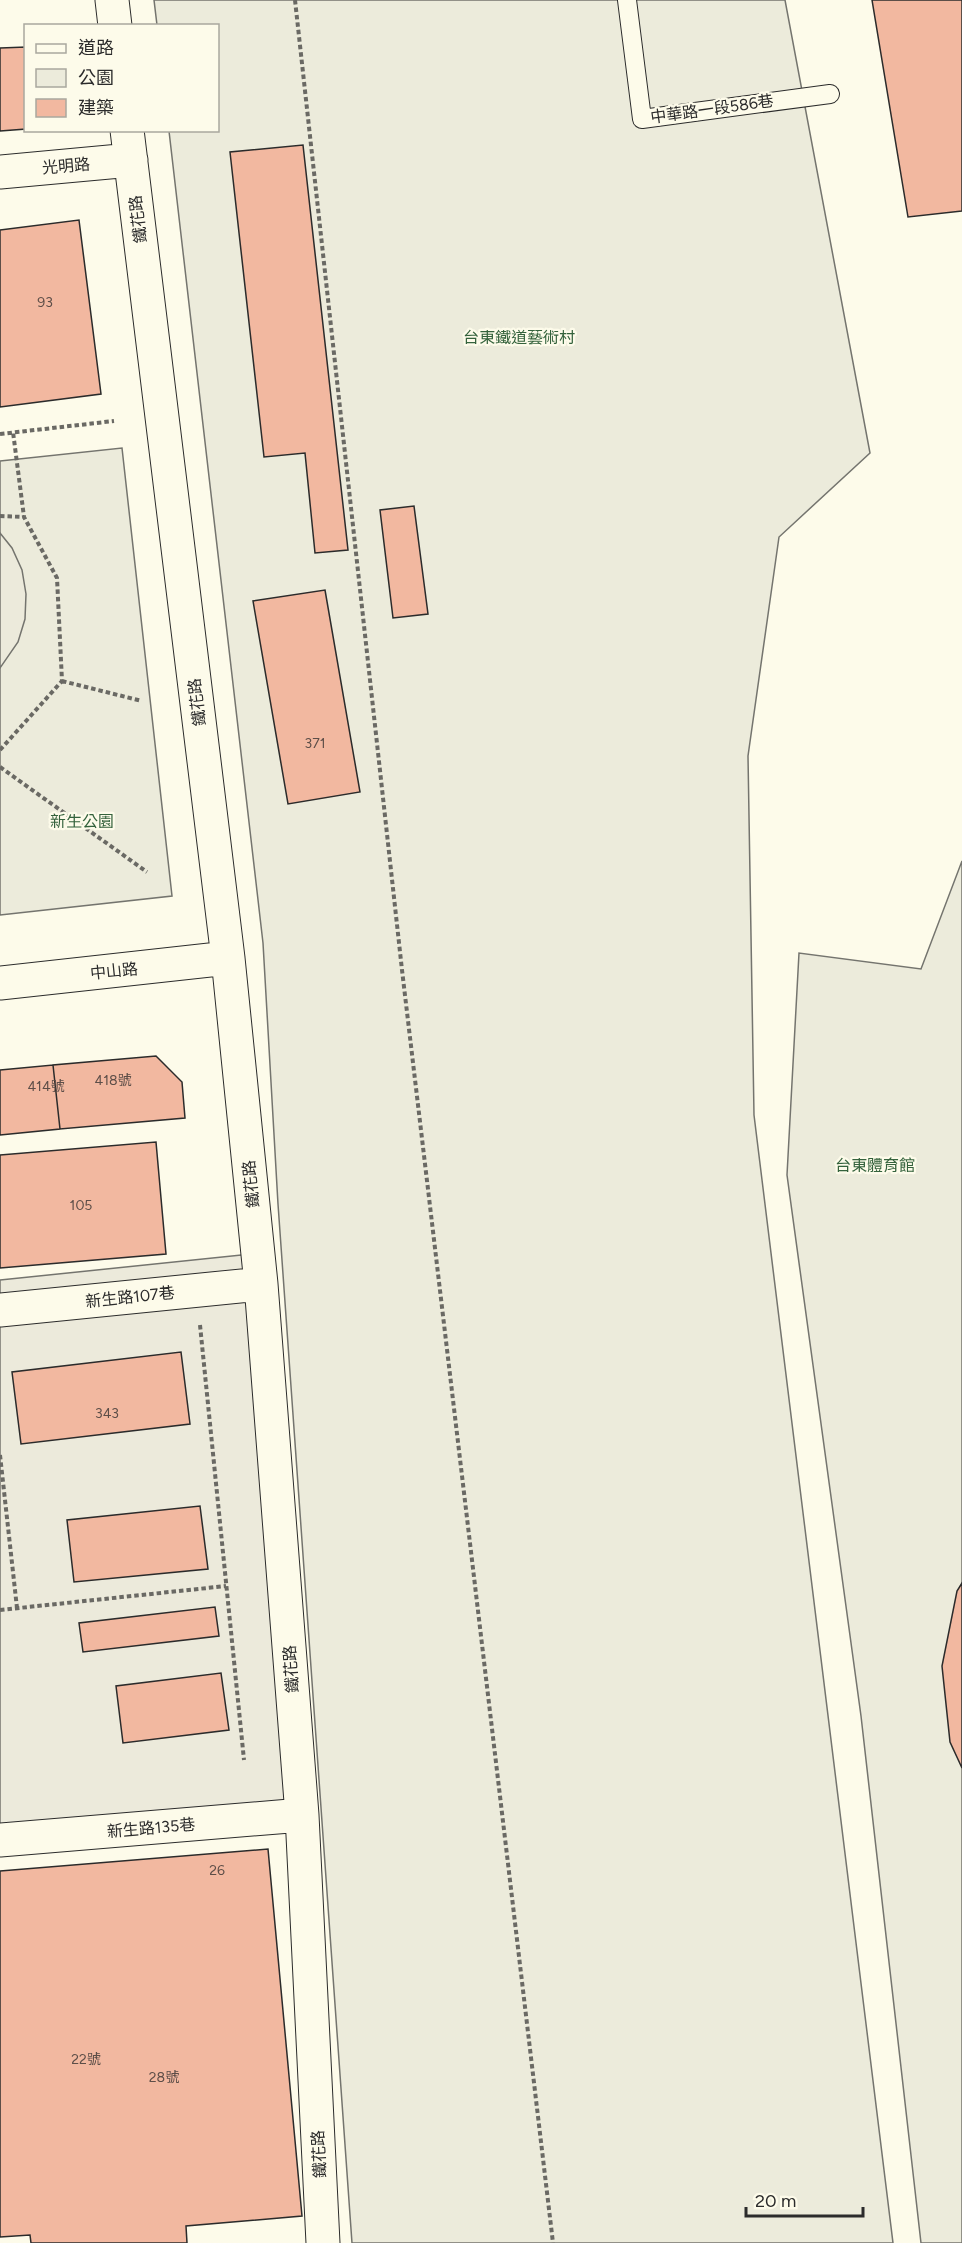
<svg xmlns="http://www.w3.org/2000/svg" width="962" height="2243" viewBox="0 0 962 2243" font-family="Figtree,'Noto Sans TC',sans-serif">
<rect width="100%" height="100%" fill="#fdfbea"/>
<path fill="#ecebdb" stroke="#74746e" stroke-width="1.5" d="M154,0h631l85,453 -91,84 -31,219 6,359 139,1128h-541l-74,-1039 -15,-261 -94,-812 49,-1v-104l-61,-1z
M122,448l50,448 -172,19v-454z
M962,861v1382h-41l-60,-527 -74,-541 12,-222 122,16z"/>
<path fill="#eceadb" stroke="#74746e" stroke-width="1.5" d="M0,533l12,15 10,22 4,24 -1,25 -7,23 -18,26z
M271,1252l41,555 -312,26v-553z"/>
<path fill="#f2b8a0" stroke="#2b2b2b" stroke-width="1.5" d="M872,0h90v211l-54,6z
M26,47v82l-26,2v-83z
M303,145l45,405 -33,3 -10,-100 -41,4 -34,-305z
M79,220l22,174 -101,13v-177z
M414,506l14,108 -35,4 -13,-108z
M325,590l35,202 -72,12 -35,-203z
M156,1056l26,26 3,36 -125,11 -7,-64z
M53,1065l7,64 -60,6v-65z
M156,1142l10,112 -166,14v-113z
M181,1352l9,72 -169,20 -9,-72z
M200,1506l8,63 -134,13 -7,-62z
M962,1583v185l-12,-26 -8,-76 15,-75z
M215,1607l4,29 -136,16 -4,-29z
M221,1673l8,57 -106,13 -7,-57z
M268,1849l34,367 -116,10 1,17h-156l-1,-8 -30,2v-366z"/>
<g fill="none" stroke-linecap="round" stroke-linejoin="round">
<defs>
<path id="lane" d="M627,0l15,119 188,-25"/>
<path id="street" d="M112,0l3,26
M127,130l101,828 33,326 41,531 21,428
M0,172l131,-12
M0,983l228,-25
M0,1310l261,-26
M0,1840l302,-25"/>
</defs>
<use href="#lane" stroke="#2b2b2b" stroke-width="20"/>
<use href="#street" stroke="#2b2b2b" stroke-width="35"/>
<path stroke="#6a6964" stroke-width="4" stroke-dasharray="4.5 3" stroke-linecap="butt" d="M295,0l107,970 151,1273
M0,434l114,-13
M0,516l24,1
M62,681l80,20
M0,750l62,-69 -5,-103 -33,-61 -11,-85
M0,767l147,105
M200,1325l44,435
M0,1455l17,153
M0,1610l226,-24"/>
<use href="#lane" stroke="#fdfbea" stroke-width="18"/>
<use href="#street" stroke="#fdfbea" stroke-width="33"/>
</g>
<g text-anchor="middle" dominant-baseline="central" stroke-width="4.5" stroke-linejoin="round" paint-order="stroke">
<g font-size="14" fill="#5d4e48">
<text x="45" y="302">93</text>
<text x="315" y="743">371</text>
<text x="113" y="1080">418號</text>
<text x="46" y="1086">414號</text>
<text x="81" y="1205">105</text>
<text x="107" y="1413">343</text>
<text x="217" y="1870">26</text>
<text x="86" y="2059">22號</text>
<text x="164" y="2077">28號</text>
</g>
<g font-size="16" fill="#2b2b2b" stroke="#fdfbea">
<text transform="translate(712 109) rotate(-8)">中華路一段586巷</text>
<text transform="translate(66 166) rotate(-5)">光明路</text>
<text transform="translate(138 219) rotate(-97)">鐵花路</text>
<text transform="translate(197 702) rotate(-97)">鐵花路</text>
<text transform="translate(114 971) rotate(-6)">中山路</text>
<text transform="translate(251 1184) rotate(-96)">鐵花路</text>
<text transform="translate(130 1297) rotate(-6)">新生路107巷</text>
<text transform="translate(291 1669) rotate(-94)">鐵花路</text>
<text transform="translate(151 1828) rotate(-5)">新生路135巷</text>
<text transform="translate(319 2154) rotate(-93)">鐵花路</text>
</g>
<g font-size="16" fill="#34623c" stroke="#fdfbea">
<text x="519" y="337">台東鐵道藝術村</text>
<text x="82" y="821">新生公園</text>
<text x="875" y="1165">台東體育館</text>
</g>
</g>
<rect x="24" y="24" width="195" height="108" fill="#fdfbea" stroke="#a9a89e" stroke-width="1.5"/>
<rect x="36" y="44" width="30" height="9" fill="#fdfbea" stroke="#a9a89e" stroke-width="1.5"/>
<text x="78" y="54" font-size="18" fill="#2b2b2b">道路</text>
<rect x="36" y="69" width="30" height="18" fill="#ecebdb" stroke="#a9a89e" stroke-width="1.5"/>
<text x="78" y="84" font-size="18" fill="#2b2b2b">公園</text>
<rect x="36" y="99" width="30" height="18" fill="#f2b8a0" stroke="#a9a89e" stroke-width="1.5"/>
<text x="78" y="114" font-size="18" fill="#2b2b2b">建築</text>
<path d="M746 2207v9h117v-9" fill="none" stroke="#2b2b2b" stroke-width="3"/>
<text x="755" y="2207" font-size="18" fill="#2b2b2b" stroke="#fdfbea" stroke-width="4.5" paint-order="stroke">20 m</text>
</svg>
